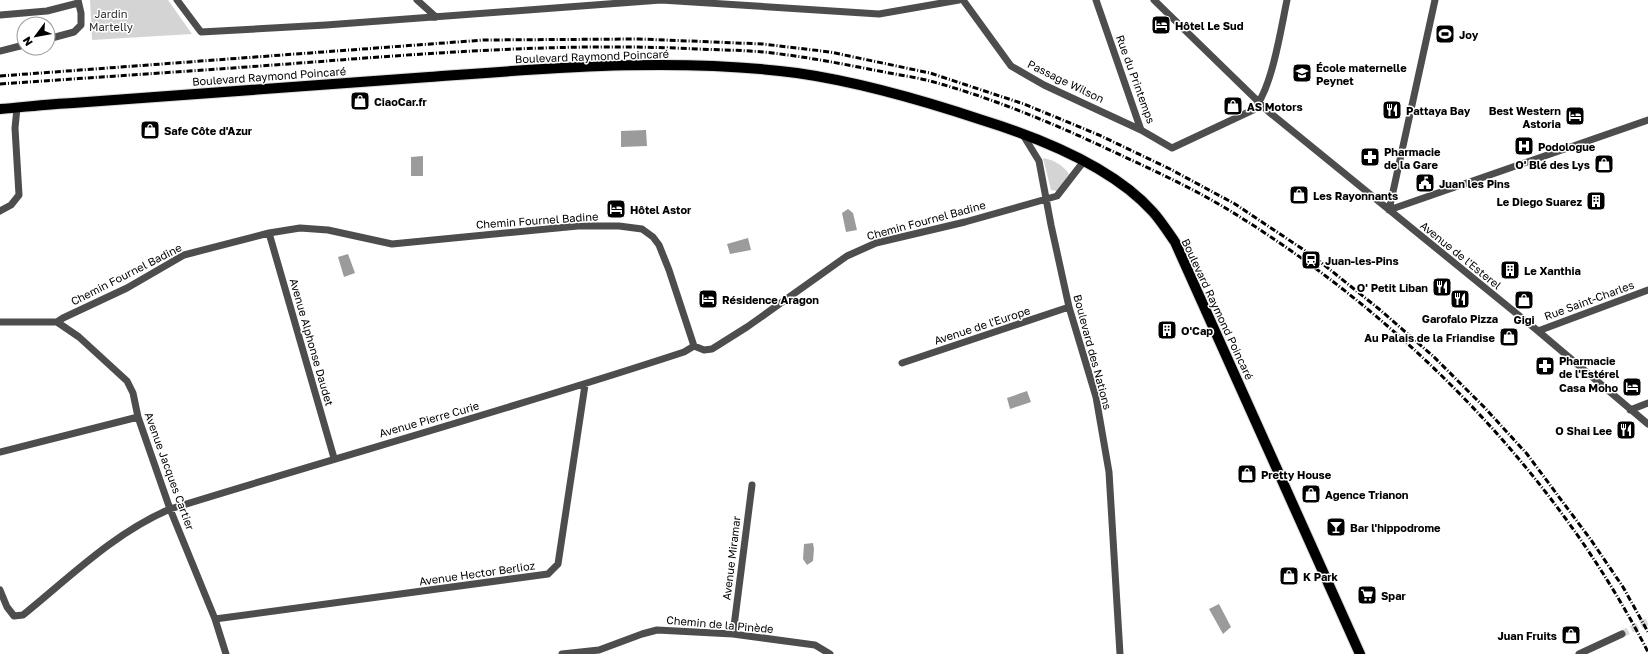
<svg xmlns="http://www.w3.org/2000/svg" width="1648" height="654" viewBox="0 0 1648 654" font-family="'Golos Text',sans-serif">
<rect width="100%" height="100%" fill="#fff"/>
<path fill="#d4d4d4" d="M90,0h78l24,34 -100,6z
M1043,158c11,2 20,7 26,16l-12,17 -6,-1z"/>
<path fill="#9b9b9b" d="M646,130l1,16 -26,1v-16z
M423,156v20h-12v-19z
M848,209l5,4 4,17 -11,2 -4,-19z
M748,238l3,12 -21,4 -3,-10z
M348,254l7,19 -11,4 -6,-20z
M1027,391l4,11 -21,7 -3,-11z
M813,543l1,6 -1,12 -6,4 -4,-6 1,-15z
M1219,604l12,23 -8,7 -14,-25z"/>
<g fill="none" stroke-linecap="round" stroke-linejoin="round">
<path stroke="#d9d9d9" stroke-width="7" stroke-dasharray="7 3.5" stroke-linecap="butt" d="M1622,634l26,-13"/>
<defs>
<path id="major" d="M0,109c25,-2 49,-5 73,-6 119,-9 238,-18 356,-26 122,-9 246,-20 368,-4 63,9 125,27 185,47 58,18 130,46 171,92 8,9 15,20 22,30l185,412"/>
</defs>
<use href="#major" stroke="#dbdbdb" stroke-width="12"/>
<path stroke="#4d4d4d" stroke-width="7" d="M177,0l24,32 125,-7 335,-25 218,14 80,-14
M417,0l19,17
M963,0l48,66 33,19 97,45
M1096,0l45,130 31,18 81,-38c19,-20 28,-82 34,-110
M1154,0l115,112 269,219 110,93
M0,15l47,-4 31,-8
M48,39l26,-7 7,-7v-12l-3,-13
M0,51l24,-6
M1023,135l16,26 12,64 18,82 27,90 13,75 11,182
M1389,210l259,-90
M1389,210l46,-210
M0,211l11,-6 8,-10 -4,-67 2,-20
M269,233l65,225
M0,322h57l6,-4 64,-30 57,-33 85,-22 31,-5 28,2 64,14 186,-18h41l23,3 11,8 6,8 10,25 25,76 10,4 8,-1 35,-22 100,-71 29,-13 89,-21 92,-26 27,-35
M57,322l22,15 48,44 6,12 5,24 32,92 45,110 11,35
M1538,331l110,-41
M902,363l167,-56
M1630,410l18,-7
M0,452l138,-35
M0,590l7,17 7,9 9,-1c47,-38 91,-82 147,-106 171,-53 344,-101 514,-157l10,-6
M215,619l333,-45 10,-10 27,-179
M733,634l19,-149
M562,654l37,-4 43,-16 15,-4 76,4 67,9 15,2 15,9
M1579,654l43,-20"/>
<use href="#major" stroke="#000" stroke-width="10"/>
<path stroke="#000" stroke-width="3" stroke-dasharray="6 2 1 2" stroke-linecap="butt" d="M0,76l484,-36 155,-1 124,5 67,8 100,21 94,31 75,31 71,34 65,35 78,52 66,53 54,47 52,52 42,46 64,86 32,47 25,45
M0,84c113,-8 226,-15 339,-24 119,-9 238,-17 358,-11 22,1 44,1 66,3 40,4 80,12 121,20 15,3 31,5 46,9 63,17 125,43 184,71 43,20 87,40 126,65 168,105 318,259 408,435"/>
</g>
<defs>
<symbol id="hotel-square" viewBox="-11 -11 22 22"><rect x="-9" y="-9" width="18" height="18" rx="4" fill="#000" stroke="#fff"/><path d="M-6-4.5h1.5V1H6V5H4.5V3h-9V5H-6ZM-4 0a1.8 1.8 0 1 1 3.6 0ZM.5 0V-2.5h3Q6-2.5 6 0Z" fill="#fff"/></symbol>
<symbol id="stadium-square" viewBox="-11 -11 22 22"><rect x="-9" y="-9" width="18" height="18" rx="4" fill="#000" stroke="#fff"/><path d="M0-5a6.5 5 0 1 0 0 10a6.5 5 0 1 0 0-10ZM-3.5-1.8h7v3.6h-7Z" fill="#fff"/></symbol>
<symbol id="school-square" viewBox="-11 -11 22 22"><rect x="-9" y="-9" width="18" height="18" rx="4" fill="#000" stroke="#fff"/><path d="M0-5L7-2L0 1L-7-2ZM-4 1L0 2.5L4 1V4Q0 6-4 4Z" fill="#fff"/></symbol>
<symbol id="shop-square" viewBox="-11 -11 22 22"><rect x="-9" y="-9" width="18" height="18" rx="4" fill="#000" stroke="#fff"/><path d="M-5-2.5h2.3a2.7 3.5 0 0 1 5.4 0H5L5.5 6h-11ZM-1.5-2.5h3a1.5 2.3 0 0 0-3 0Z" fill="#fff"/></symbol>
<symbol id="restaurant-square" viewBox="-11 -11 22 22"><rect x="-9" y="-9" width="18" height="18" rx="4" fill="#000" stroke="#fff"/><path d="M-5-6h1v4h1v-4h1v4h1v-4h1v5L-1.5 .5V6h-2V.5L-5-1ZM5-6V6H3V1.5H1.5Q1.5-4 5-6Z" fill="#fff"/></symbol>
<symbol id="hospital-square" viewBox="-11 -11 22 22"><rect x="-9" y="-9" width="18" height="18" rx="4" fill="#000" stroke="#fff"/><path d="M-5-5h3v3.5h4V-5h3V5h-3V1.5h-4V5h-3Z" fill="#fff"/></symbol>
<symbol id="pharmacy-square" viewBox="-11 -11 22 22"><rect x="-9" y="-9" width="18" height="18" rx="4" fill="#000" stroke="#fff"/><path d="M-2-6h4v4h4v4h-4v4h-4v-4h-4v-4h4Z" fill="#fff"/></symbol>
<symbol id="civic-square" viewBox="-11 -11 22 22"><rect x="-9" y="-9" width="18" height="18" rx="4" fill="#000" stroke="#fff"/><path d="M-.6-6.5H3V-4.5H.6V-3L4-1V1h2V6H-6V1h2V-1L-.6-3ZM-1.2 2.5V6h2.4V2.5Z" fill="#fff"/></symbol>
<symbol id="building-square" viewBox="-11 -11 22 22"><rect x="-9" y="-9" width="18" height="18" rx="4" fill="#000" stroke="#fff"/><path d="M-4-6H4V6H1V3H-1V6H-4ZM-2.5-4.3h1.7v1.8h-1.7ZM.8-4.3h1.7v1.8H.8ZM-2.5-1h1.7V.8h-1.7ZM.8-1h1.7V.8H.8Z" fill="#fff"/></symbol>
<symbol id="station-square" viewBox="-11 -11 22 22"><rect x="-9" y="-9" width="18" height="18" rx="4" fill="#000" stroke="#fff"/><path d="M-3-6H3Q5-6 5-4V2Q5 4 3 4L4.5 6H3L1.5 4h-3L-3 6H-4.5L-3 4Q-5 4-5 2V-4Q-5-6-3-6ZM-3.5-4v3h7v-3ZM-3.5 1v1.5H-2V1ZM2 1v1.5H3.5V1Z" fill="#fff"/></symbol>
<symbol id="bar-square" viewBox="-11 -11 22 22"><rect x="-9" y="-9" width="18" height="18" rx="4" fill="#000" stroke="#fff"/><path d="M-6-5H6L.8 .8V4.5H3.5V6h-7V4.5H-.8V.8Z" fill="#fff"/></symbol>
<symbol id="supermarket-square" viewBox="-11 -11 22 22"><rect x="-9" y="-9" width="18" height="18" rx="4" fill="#000" stroke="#fff"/><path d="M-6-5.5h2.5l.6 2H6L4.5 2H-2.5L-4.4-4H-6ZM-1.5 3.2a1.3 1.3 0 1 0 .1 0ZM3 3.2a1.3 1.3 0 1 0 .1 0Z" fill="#fff"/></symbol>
</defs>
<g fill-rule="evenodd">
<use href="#hotel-square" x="1150" y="14" width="22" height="22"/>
<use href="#stadium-square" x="1434" y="23" width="22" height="22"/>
<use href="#school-square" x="1291" y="62" width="22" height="22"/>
<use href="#shop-square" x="349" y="90" width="22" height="22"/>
<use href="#shop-square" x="1222" y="95" width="22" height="22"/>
<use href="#restaurant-square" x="1381" y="99" width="22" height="22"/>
<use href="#hotel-square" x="1564" y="105" width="22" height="22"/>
<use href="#shop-square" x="139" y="119" width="22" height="22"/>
<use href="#hospital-square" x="1513" y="135" width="22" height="22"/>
<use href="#pharmacy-square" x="1359" y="146" width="22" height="22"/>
<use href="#shop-square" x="1593" y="153" width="22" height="22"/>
<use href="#civic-square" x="1414" y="172" width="22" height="22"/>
<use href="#shop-square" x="1288" y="184" width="22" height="22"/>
<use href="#building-square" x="1585" y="190" width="22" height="22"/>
<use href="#hotel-square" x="605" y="198" width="22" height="22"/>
<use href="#station-square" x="1300" y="249" width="22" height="22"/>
<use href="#building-square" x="1499" y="259" width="22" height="22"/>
<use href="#restaurant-square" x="1431" y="276" width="22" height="22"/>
<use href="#hotel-square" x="697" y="288" width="22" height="22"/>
<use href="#restaurant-square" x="1449" y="288" width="22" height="22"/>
<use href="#shop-square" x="1513" y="289" width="22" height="22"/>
<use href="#building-square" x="1156" y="319" width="22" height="22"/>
<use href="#shop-square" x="1498" y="326" width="22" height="22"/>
<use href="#pharmacy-square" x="1534" y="355" width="22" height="22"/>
<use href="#hotel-square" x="1621" y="376" width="22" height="22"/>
<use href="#restaurant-square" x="1615" y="419" width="22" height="22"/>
<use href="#shop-square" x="1236" y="463" width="22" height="22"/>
<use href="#shop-square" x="1300" y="483" width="22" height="22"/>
<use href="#bar-square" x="1325" y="516" width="22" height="22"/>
<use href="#shop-square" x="1278" y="565" width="22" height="22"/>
<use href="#supermarket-square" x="1356" y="584" width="22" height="22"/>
<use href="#shop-square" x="1560" y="624" width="22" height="22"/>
</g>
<g text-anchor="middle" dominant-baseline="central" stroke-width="3" stroke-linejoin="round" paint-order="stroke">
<g font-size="11" fill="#2b2b2b" stroke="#fff">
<text x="111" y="13">Jardin<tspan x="111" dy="13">Martelly</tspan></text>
</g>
<g font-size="11" font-weight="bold" fill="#000" stroke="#fff" text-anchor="start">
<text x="1175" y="25">Hôtel Le Sud</text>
<text x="1459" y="34">Joy</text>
<text x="1316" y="67">École maternelle<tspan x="1316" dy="13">Peynet</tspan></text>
<text x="374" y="101">CiaoCar.fr</text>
<text x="1247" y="106">AS Motors</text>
<text x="1406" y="110">Pattaya Bay</text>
<text x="1561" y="110" text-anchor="end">Best Western<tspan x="1561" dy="13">Astoria</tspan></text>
<text x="164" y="130">Safe Côte d'Azur</text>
<text x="1538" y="146">Podologue</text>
<text x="1384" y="151">Pharmacie<tspan x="1384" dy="13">de la Gare</tspan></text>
<text x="1590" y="164" text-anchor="end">O' Blé des Lys</text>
<text x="1439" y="183">Juan les Pins</text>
<text x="1313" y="195">Les Rayonnants</text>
<text x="1582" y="201" text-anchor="end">Le Diego Suarez</text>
<text x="630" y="209">Hôtel Astor</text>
<text x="1325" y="260">Juan-les-Pins</text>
<text x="1524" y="270">Le Xanthia</text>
<text x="1428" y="287" text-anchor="end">O' Petit Liban</text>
<text x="722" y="299">Résidence Aragon</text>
<text x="1460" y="318" text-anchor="middle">Garofalo Pizza</text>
<text x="1524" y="319" text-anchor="middle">Gigi</text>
<text x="1181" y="330">O'Cap</text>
<text x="1495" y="337" text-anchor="end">Au Palais de la Friandise</text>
<text x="1559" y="360">Pharmacie<tspan x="1559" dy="13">de l'Estérel</tspan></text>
<text x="1618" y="387" text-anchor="end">Casa Moho</text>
<text x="1612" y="430" text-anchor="end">O Shai Lee</text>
<text x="1261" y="474">Pretty House</text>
<text x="1325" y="494">Agence Trianon</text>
<text x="1350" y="527">Bar l'hippodrome</text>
<text x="1303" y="576">K Park</text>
<text x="1381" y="595">Spar</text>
<text x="1557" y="635" text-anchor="end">Juan Fruits</text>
</g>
<g font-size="11" fill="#000" stroke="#fff">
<text transform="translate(592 56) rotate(-2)">Boulevard Raymond Poincaré</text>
<text transform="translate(269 76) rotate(-4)">Boulevard Raymond Poincaré</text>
<text transform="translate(1136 79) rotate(70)">Rue du Printemps</text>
<text transform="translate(1066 81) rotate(26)">Passage Wilson</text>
<text transform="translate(537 220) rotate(-4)">Chemin Fournel Badine</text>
<text transform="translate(926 220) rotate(-15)">Chemin Fournel Badine</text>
<text transform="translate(1461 255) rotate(39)">Avenue de l'Esterel</text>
<text transform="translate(126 274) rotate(-27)">Chemin Fournel Badine</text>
<text transform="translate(1589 300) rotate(-20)">Rue Saint-Charles</text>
<text transform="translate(1218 309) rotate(65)">Boulevard Raymond Poincaré</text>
<text transform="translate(982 325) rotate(-18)">Avenue de l'Europe</text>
<text transform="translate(312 342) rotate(74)">Avenue Alphonse Daudet</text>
<text transform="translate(1093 352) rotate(75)">Boulevard des Nations</text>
<text transform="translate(429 419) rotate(-16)">Avenue Pierre Curie</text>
<text transform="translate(170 471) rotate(70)">Avenue Jacques Cartier</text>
<text transform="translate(731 558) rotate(-83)">Avenue Miramar</text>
<text transform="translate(477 573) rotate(-8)">Avenue Hector Berlioz</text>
<text transform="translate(720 624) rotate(5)">Chemin de la Pinède</text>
</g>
</g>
<g transform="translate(36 36) rotate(238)"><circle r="19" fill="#ffffff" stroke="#999999"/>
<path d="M0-3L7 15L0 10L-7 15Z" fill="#000000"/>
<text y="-6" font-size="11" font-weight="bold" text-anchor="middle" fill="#000000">N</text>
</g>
</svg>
